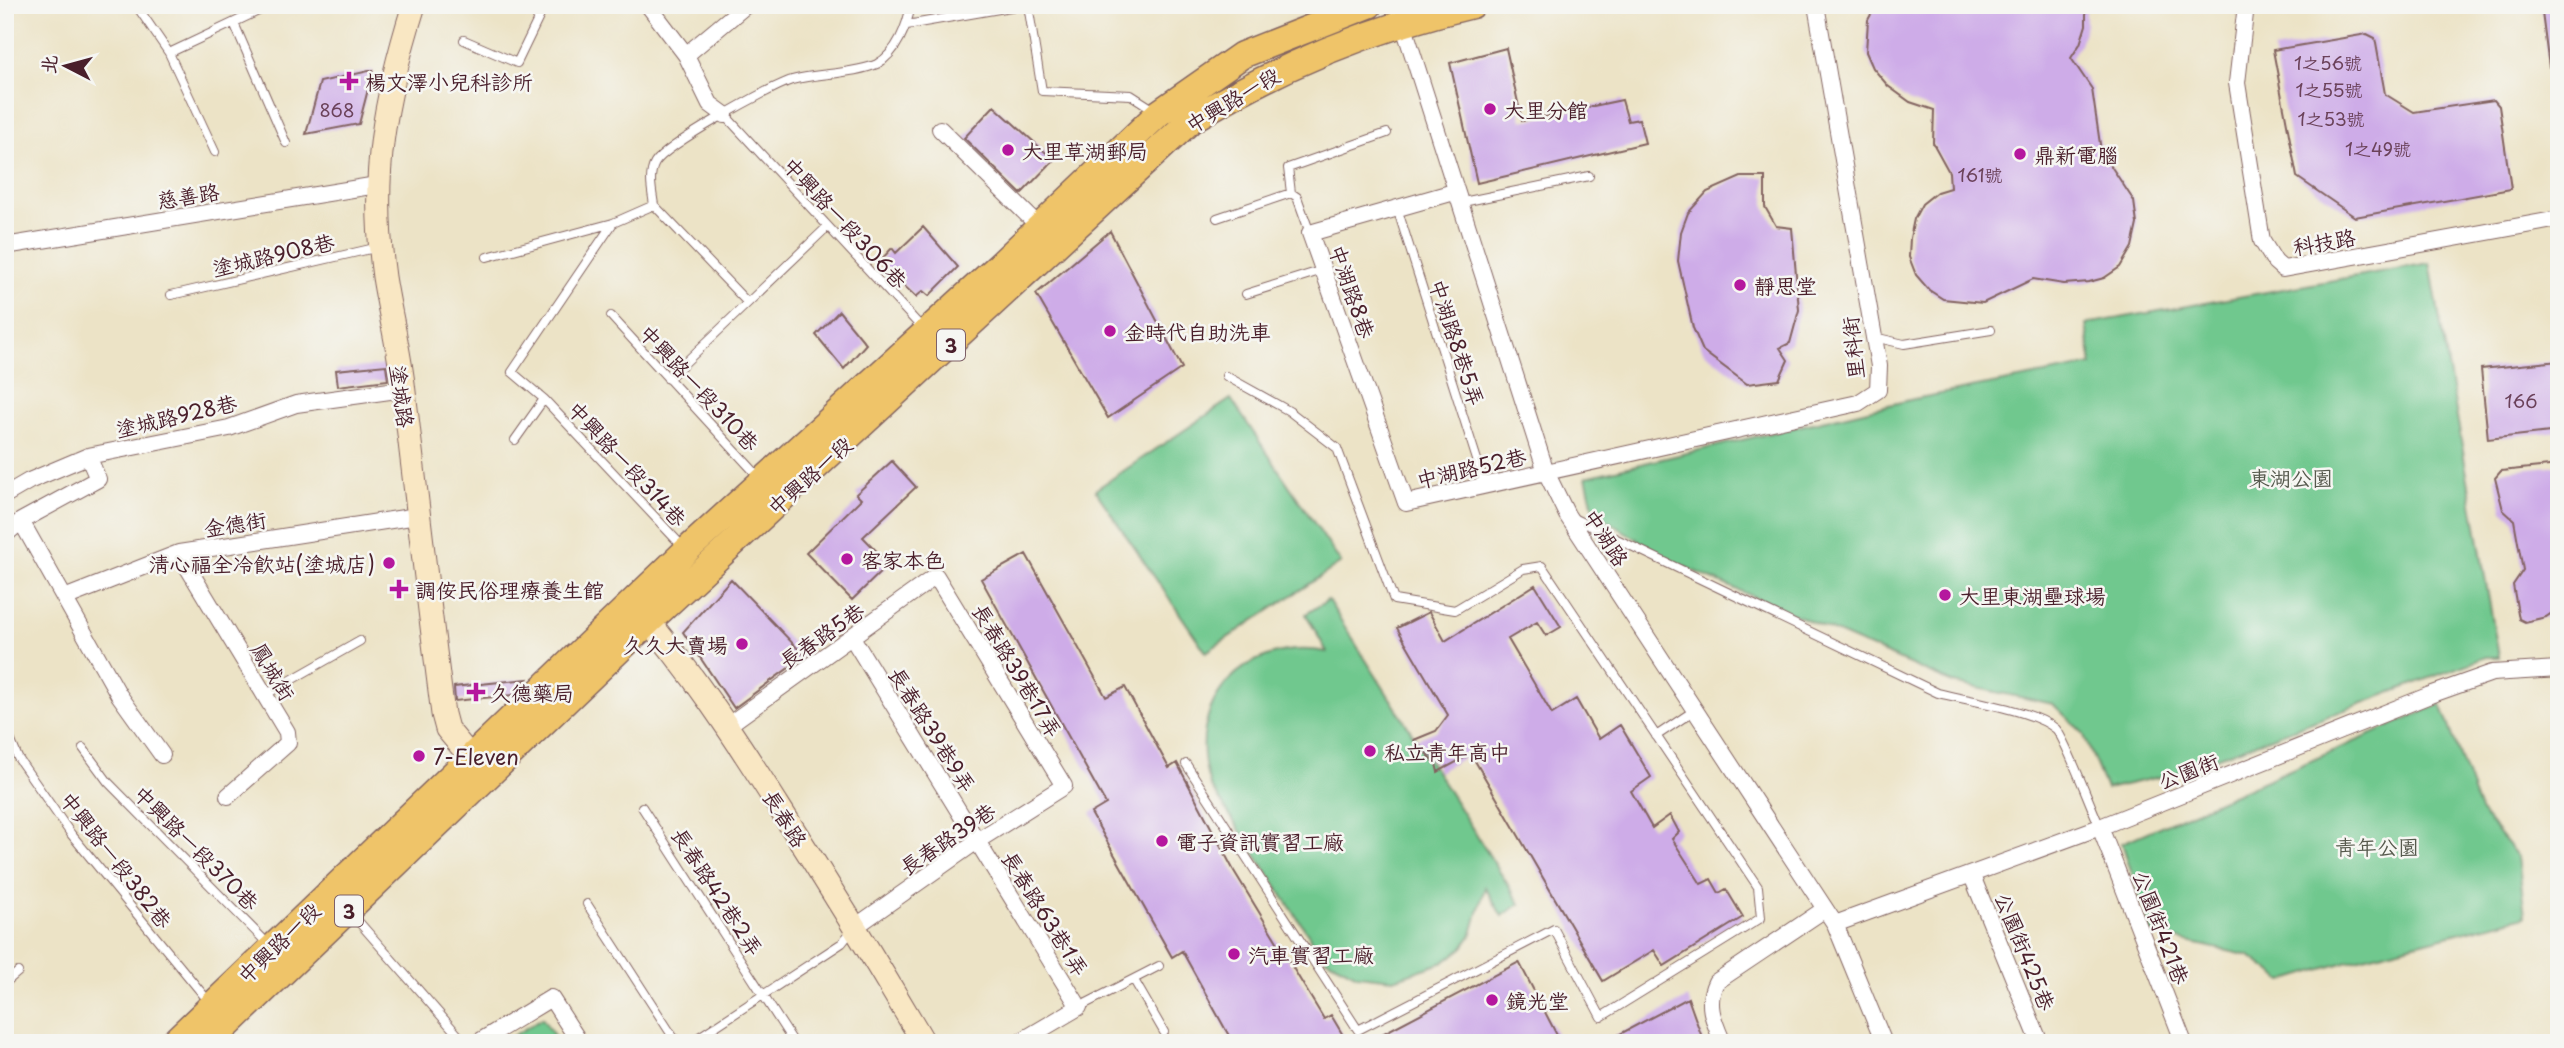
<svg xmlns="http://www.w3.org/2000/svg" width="2564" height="1048" viewBox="0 0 2564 1048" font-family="'Playpen Sans','LXGW WenKai TC',sans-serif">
<rect width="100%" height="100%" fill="#f6f6f2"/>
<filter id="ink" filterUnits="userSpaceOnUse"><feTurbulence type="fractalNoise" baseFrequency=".0143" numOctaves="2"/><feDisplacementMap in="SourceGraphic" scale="14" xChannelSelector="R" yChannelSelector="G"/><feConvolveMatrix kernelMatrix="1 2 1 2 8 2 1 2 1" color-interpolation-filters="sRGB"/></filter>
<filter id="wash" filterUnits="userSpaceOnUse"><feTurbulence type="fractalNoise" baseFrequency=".00686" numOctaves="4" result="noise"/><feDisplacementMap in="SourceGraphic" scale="28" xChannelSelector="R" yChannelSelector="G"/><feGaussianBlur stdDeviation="1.57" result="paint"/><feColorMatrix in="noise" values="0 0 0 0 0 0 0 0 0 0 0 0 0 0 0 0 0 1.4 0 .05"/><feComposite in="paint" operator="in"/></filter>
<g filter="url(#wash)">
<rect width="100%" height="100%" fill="#ece3c6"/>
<path fill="#6fc88e" stroke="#5c745c" stroke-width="2" d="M2430,263l69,394h-13l-313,117 -67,15 -23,-56 -30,-29 -100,-21 -280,-121 -79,-50 -8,-35 328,-78 178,-34 -6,-41z
M1231,399l110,164 -135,89 -111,-162z
M1328,600l192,304 -18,12 -17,-29 -13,47 -9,13 -19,15 -50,17 -37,-4 -34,-18 -113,-172c-27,-82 34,-148 117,-133l-21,-38z
M2441,704l39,107 38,46 7,59 -173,44 -69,21 -33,-25 -98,-22 -30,-91z
M542,1018l17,25h-57z"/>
<g id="blocks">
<path fill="#ceace8" d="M1876,5h210v20l-6,19 -9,14 21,31 9,62 33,50 3,23 -5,23 -12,20 -16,11 -15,4 -25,2 -31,-5 -50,24 -40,-4 -14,-9 -13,-15 -7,-18 1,-19 4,-19 8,-15 15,-12 13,-4 -1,-16 -16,-29 1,-33 -24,-8 -22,-16 -15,-18 -7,-16 2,-32z
M2541,5h18v61l-10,1z
M2367,34l8,4 10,56 29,18 80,-12 5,6 12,83 -156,28 -58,-40 -24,-127z
M1506,48l16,73 100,-21 6,21 11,-2 6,24 -168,40 -27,-120z
M373,70l-14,54 -53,10 14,-52z
M994,106l60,54 -33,34 -57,-56z
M1741,177h24v30l11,19 16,2 7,82 -9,33 -10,5 8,12 -9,20 -32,4 -44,-33 -10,-23 -15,-67 3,-29 7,-19 19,-21z
M923,227l35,40 -29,29 -6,-5 -7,6 -37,-35 13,-14 4,5z
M1110,231l72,137 -74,50 -72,-124z
M839,311l27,33 -22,25 -28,-34z
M2559,361v70l-71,8 -7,-70z
M386,365l2,15 -50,6 -2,-16z
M892,461l24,26 -53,50 26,27 -37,36 -46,-47 55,-54 -5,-5z
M2559,465v143l-13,9 -21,5 -6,-3 -6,-34 10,-15 -9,-50 -11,-10 -8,-32 6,-7z
M1026,554l80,143 19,-10 44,81 8,-5 57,108 90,148 7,-4 13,22 -10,6h-101l-51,-92 -10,6 -81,-144 15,-9 -125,-225z
M731,579l74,77 -71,52 -51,-76z
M1535,585l26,42 -15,9 -9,-14 -29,17 44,75 24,-15 23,40 21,-14 31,52 -20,14 21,37 18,-13 9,17 -7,7 29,45 10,-5 8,14 7,-4 17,28 -79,49 -10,-16 -51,31 -132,-227 -33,18 -2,-8 -22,-24 22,-9 12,-16 -51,-87 32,-16 16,29z
M527,679l-14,16 -58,6 -1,-14z
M1519,962l42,81h-196z
M1688,998l16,45h-101z"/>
</g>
</g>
<g filter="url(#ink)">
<use href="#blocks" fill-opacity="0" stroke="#836461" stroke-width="2"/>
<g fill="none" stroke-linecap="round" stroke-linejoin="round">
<defs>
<path id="lane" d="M136,5l33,48
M1028,5l14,86 89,4 25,16
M234,23l52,120
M907,25l115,-20
M464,40l53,23 28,-58
M725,115l198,214
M215,152l-46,-99 102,-48
M1291,193l-3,-25 99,-35
M1458,203l131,-27
M654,205c-2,-14 -6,-30 1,-42 11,-18 115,-76 137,-83 23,-6 66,-7 85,-16 20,-11 30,-38 34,-59
M654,205l93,97
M1397,208l88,277
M1217,218l74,-25 6,4 13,36
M613,223l-101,149 32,27 140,149
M487,257l126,-34 41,-18
M1246,294l77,-24
M171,295l208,-48
M611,316l148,161
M1874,337l30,7 87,-14
M668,379l158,-151
M515,440l29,-41
M1573,518l365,175c31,8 96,17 118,36 9,9 36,81 44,98
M263,696l97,-55
M5,727l13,31 53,76 139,169
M1656,736l39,-26
M83,748l25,34 161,163
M1186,764l172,266 196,-101 47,88 160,-99 -3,-31 -216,-321 -19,3 -68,41 -61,-10 -57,-152 -48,-37 -63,-35
M642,807l152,236
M587,904l90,139
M351,913l114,130
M1134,980l30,52
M5,983l13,-11
M1079,1007l80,-41
M690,1043l152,-100 11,-14"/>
<path id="street" d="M648,5l38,50 24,49 15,11
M1397,5l149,467 21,43 268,409 49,119
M2246,5l-9,78 25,158 13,21 8,7 276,-50
M686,55l60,-50
M940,129l106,104
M1454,192l-144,41 96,270 452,-100 20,-13 1,-24 -63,-361
M5,246l372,-61
M5,495l24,-14 59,-25
M21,521l98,174 43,60
M5,535l16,-14 77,-42 -10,-23 141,-28 67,-24 108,-15
M179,553l108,179 1,11 -60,53
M67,597l112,-44 238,-37
M853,639l226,368 -61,36
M727,726l209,-150 128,210 -87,55 -122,86
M2100,827l84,216
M1972,876l68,167
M1835,924l265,-97 330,-132 62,-22 67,-4
M477,1043l74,-45 29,45
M1723,1043c-9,-21 -18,-39 -7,-61l109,-73"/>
<path id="secondary" d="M414,5c-30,96 -44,171 -30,272 6,38 16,76 20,115 13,108 25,215 39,322l4,15 35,42
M637,608c54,62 98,129 142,199 50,78 98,156 145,236"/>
<path id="primary" d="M173,1043l514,-493 315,-287 157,-150 83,-58 127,-50
M209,1043l440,-422 542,-501c90,-55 178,-91 281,-115"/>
</defs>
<use href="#lane" stroke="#836461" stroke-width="10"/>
<use href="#street" stroke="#836461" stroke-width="18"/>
<use href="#secondary" stroke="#836461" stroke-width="25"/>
<use href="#primary" stroke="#836461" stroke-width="29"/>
<use href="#lane" stroke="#fff" stroke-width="8"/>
<use href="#street" stroke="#fff" stroke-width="16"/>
<use href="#secondary" stroke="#f9e7c3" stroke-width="23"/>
<use href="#primary" stroke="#efc469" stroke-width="26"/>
</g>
</g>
<g fill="#b5179e" stroke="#f6f6f2" stroke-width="2.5">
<path d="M345.5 70.5h7v7h7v7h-7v7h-7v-7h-7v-7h7z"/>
<circle cx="1490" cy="109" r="7"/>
<circle cx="1008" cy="150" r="7"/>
<circle cx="2020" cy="154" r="7"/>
<circle cx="1740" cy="285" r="7"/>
<circle cx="1110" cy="331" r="7"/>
<circle cx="847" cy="559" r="7"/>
<circle cx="389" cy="563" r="7"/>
<path d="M395.5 578.5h7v7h7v7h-7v7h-7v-7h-7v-7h7z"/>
<circle cx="1945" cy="595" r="7"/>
<circle cx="742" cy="644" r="7"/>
<path d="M472.5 681.5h7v7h7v7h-7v7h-7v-7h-7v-7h7z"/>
<circle cx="1370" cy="751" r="7"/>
<circle cx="419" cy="756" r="7"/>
<circle cx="1162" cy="841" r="7"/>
<circle cx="1234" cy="954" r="7"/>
<circle cx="1492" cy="1000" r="7"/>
</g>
<g text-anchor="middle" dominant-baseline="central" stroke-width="5" stroke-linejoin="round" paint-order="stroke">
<g font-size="18" fill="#6b425a">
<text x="2328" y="62">1之56號</text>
<text x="2329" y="89">1之55號</text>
<text x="337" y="109">868</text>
<text x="2331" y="118">1之53號</text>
<text x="2378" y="148">1之49號</text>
<text x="1980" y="174">161號</text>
<text x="2521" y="400">166</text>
</g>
<g fill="#f6f6f2" stroke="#7e6067" stroke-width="2">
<rect x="937" y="329.5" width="28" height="31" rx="5"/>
<rect x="335" y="895.5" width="28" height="31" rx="5"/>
</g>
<g font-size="19" font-weight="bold" fill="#4a1f2b">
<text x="951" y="345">3</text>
<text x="349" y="911">3</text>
</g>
<g font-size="21" fill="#4a1f2b" stroke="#f6f6f2" text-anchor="start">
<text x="365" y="81">楊文澤小兒科診所</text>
<text x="1504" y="109">大里分館</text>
<text x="1022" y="150">大里草湖郵局</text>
<text x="2034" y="154">鼎新電腦</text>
<text x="1754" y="285">靜思堂</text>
<text x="1124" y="331">金時代自助洗車</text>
<text x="861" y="559">客家本色</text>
<text x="375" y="563" text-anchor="end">清心福全冷飲站(塗城店)</text>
<text x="415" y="589">調侒民俗理療養生館</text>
<text x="1959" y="595">大里東湖壘球場</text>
<text x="728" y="644" text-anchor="end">久久大賣場</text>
<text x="490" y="692">久德藥局</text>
<text x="1384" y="751">私立青年高中</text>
<text x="433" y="756">7-Eleven</text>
<text x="1176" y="841">電子資訊實習工廠</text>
<text x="1248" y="954">汽車實習工廠</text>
<text x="1506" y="1000">鏡光堂</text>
</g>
<g font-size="21" fill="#4a1f2b" stroke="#f6f6f2">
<text transform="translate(1232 99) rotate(-31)">中興路一段</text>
<text transform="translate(188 195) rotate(-9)">慈善路</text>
<text transform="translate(846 222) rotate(47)">中興路一段306巷</text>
<text transform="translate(2324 241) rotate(-10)">科技路</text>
<text transform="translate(273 254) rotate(-13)">塗城路908巷</text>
<text transform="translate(1353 291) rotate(71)">中湖路8巷</text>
<text transform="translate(1458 342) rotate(72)">中湖路8巷5弄</text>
<text transform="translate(1852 348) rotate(-96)">里科街</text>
<text transform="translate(700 387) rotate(47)">中興路一段310巷</text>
<text transform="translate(403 396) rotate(82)">塗城路</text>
<text transform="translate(176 415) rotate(-13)">塗城路928巷</text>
<text transform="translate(628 463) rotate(47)">中興路一段314巷</text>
<text transform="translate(1471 467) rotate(-13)">中湖路52巷</text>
<text transform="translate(809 475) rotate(-42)">中興路一段</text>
<text transform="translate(235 523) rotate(-9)">金德街</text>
<text transform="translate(1607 537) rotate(57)">中湖路</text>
<text transform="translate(821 635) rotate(-35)">長春路5巷</text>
<text transform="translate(1018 670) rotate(59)">長春路39巷17弄</text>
<text transform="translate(274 671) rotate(59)">鳳城街</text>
<text transform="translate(933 729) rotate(58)">長春路39巷9弄</text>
<text transform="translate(2188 770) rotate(-21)">公園街</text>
<text transform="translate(786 818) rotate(58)">長春路</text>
<text transform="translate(947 838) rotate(-34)">長春路39巷</text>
<text transform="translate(197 847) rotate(45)">中興路一段370巷</text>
<text transform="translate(117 859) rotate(52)">中興路一段382巷</text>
<text transform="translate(718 891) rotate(57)">長春路42巷2弄</text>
<text transform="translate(1046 913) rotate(58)">長春路63巷1弄</text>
<text transform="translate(2162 927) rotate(69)">公園街421巷</text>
<text transform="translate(278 942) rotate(-44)">中興路一段</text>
<text transform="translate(2026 951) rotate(68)">公園街425巷</text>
</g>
<g font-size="21" fill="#575a4e" stroke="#f6f6f2">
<text x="2291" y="477">東湖公園</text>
<text x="2377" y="846">青年公園</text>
</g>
</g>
<rect width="2564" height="1048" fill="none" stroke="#f6f6f2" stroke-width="28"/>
<g transform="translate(66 66) rotate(276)" stroke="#f6f6f2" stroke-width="5" paint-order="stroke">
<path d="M0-5L12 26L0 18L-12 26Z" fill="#4a1f2b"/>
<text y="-10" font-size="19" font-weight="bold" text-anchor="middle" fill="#4a1f2b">北</text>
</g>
</svg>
